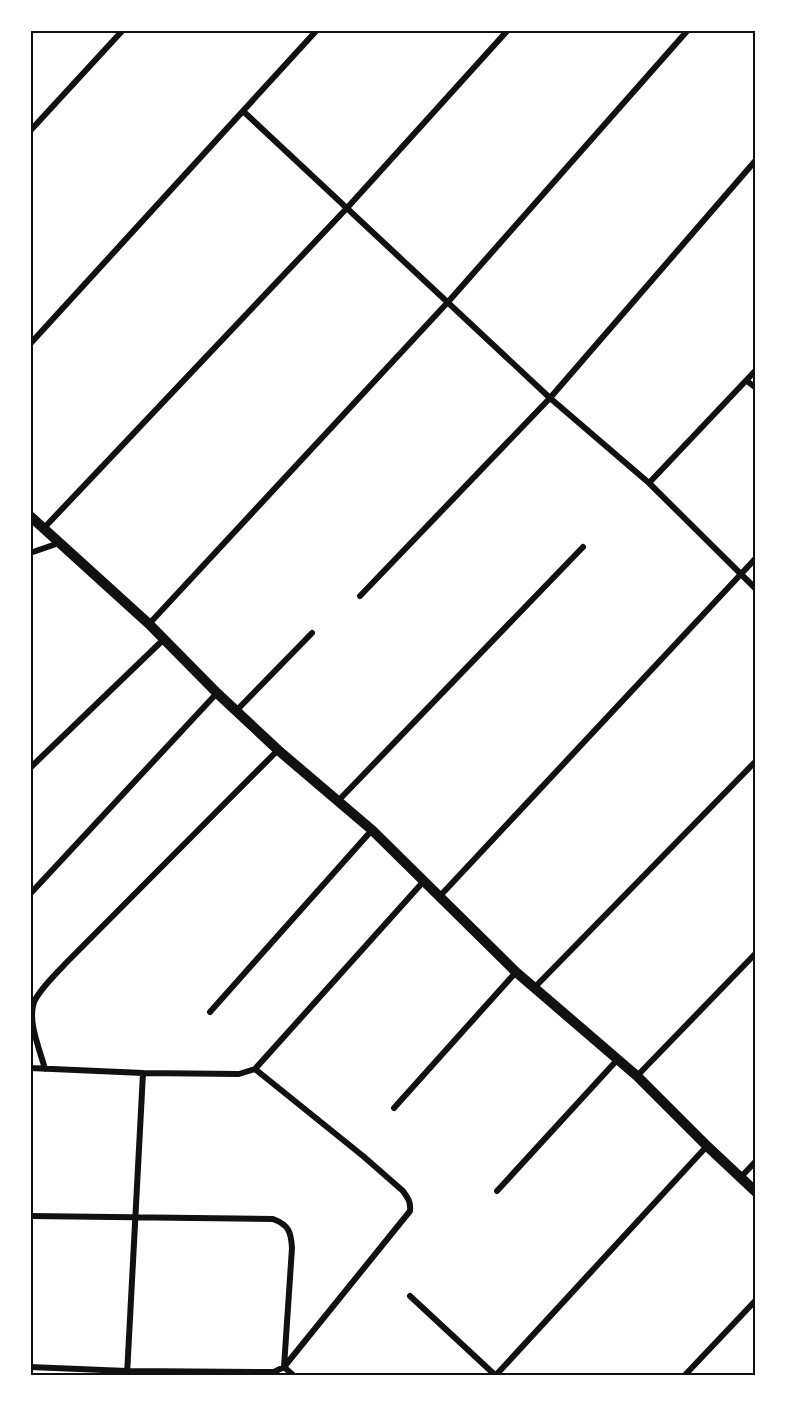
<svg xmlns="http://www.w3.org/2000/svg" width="786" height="1405" viewBox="0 0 786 1405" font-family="Overpass,sans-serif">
<rect width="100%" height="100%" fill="#fff"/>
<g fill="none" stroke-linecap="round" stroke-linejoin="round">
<path stroke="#111" stroke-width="6" d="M244,112l306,286 99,85 107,106
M30,131l93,-101
M30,344l287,-314
M747,381l9,7
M649,483l107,-113
M44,528l303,-320 161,-178
M30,553l29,-10
M360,596l190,-198 206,-238
M149,624l299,-322 240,-272
M236,711l76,-78
M30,768l133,-128
M338,801l245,-254
M30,894l187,-201
M440,896l316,-338
M535,987l221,-226
M210,1012l162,-182
M30,1068l113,5 96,1 16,-5 168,-187
M45,1069c-5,-19 -19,-50 -10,-69 7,-13 20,-25 30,-36l213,-214
M637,1076l119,-123
M394,1108l122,-136
M740,1178l16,-17
M497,1191l121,-132
M30,1216l243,3c16,6 18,13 19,29l-8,119 9,8
M410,1296l85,79
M30,1367l97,4 141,1h6l10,-5 126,-156c1,-9 -2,-13 -7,-20l-40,-35 -108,-87
M127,1375l16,-302
M496,1375l211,-229
M685,1375l71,-75"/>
<path stroke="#111" stroke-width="10" d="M30,516l119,108 68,69 61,57 94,80 144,142 121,104 70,70 49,46"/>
</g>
<rect width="786" height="1405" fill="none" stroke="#ffffff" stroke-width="63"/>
<rect x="32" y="32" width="722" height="1342" fill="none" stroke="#111" stroke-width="2"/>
</svg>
